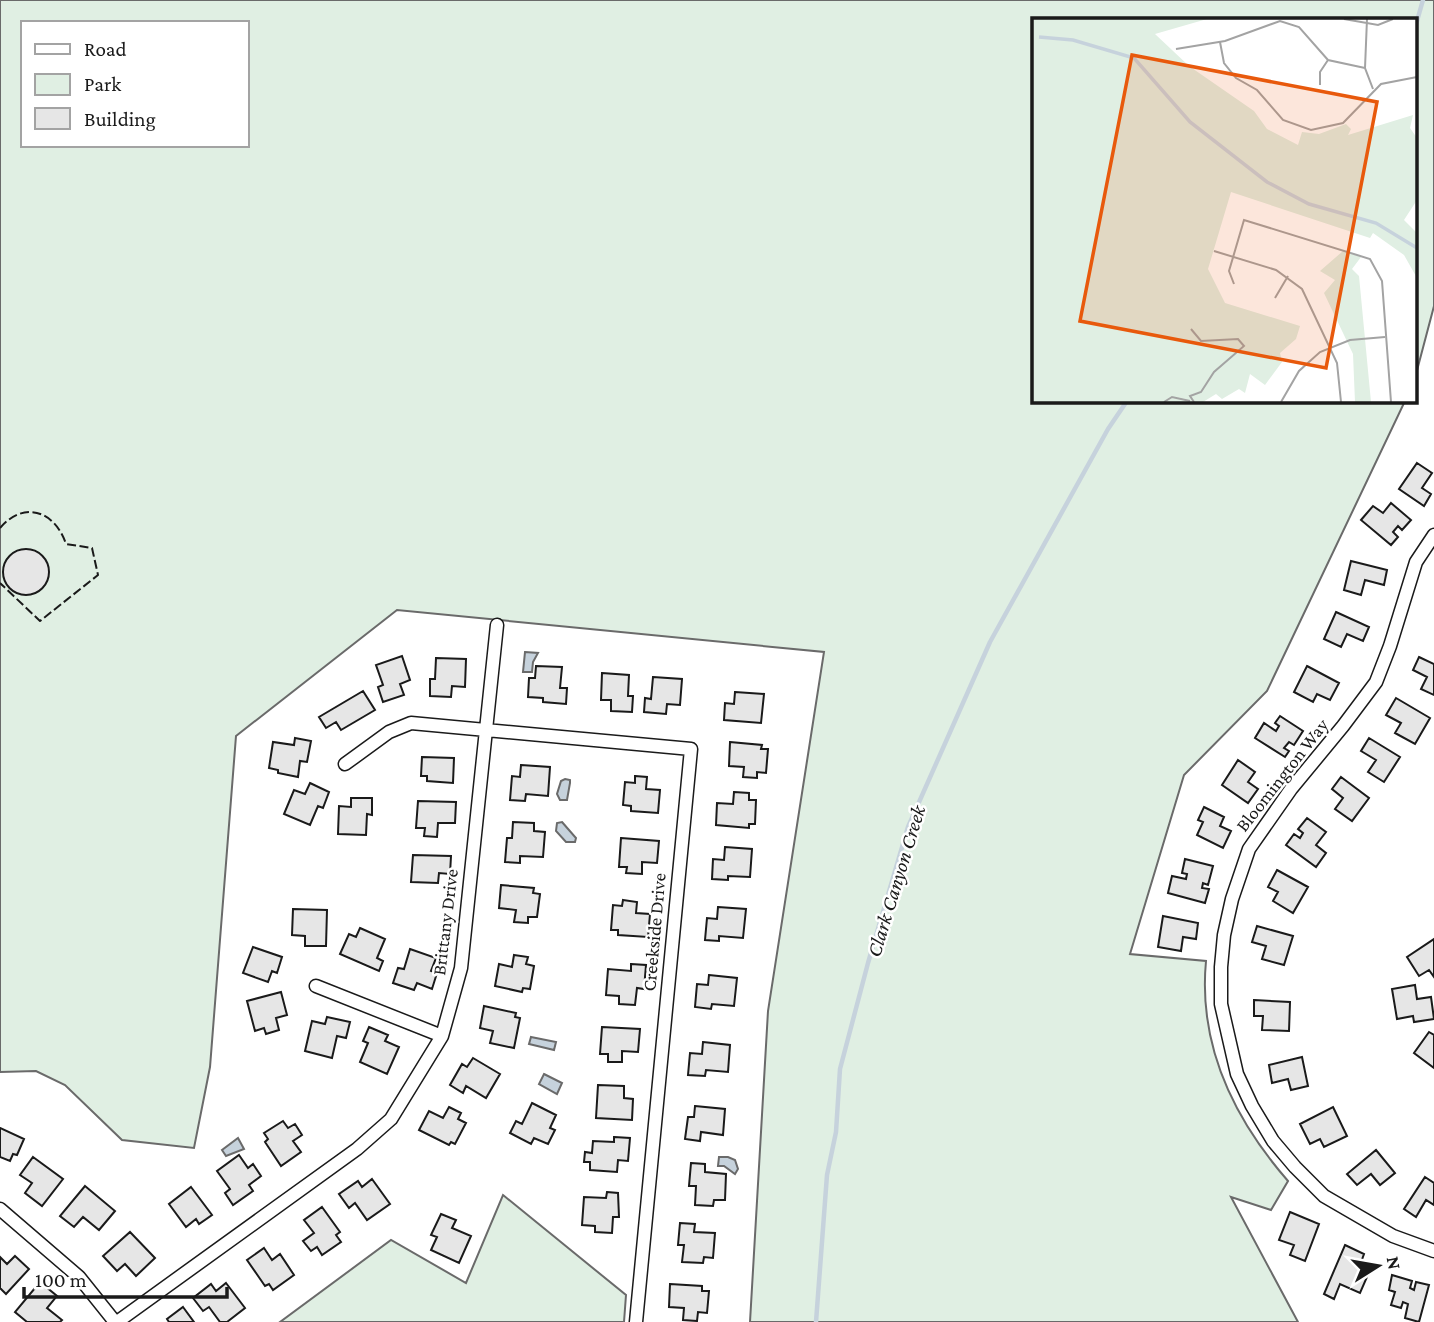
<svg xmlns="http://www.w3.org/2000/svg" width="1434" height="1322" viewBox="0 0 1434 1322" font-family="'Crimson Pro',serif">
<rect width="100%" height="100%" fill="#fff"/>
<path fill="#e0efe3" stroke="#6a6a6a" stroke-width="2" fill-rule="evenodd" d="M0,0h1434v306l-19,72v-359h-382v382h372l-138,290 -83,84 -54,179 76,7c-8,84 28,158 82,220l-17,29 -40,-13 67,125h-548l18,-311 56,-359 -427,-42 -161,126 -26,331 -16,81 -72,-8 -57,-55 -29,-14 -36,1zM23,23h224v122h-224z
M503,1195l123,100 -2,27h-344l111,-82 75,43z"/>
<path fill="#c6d2dc" stroke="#6a6a6a" stroke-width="2" d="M525,652l13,1 -5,9 -1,10h-9z
M565,779l5,1v3l-3,17h-7l-3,-6 4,-13z
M562,822l14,16 -1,4h-9l-10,-11 1,-8z
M531,1037l25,5 -2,8 -25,-6z
M544,1074l18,9 -5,11 -18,-10z
M238,1138l6,11 -18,7 -4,-6z
M719,1157h9l7,3 3,9 -3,5 -11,-8h-6z"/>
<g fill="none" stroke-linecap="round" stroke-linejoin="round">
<path stroke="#c6d2dc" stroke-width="4.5" d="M1415,28l8,-28
M816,1322l11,-147 9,-43 4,-63 28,-106 40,-136 82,-185 118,-213 19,-28"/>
</g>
<path fill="#e6e6e6" stroke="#1a1a1a" stroke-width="2" d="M1417,463l15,10 -10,15 9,6 -7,12 -25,-17z
M1391,503l20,17 -9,10 -4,-4 -5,6 5,5 -7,8 -30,-25 12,-14 10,7z
M3 572a23 23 0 1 1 46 0a23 23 0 1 1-46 0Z
M1351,561l36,9 -3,15 -19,-5 -4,15 -17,-5z
M1336,612l33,15 -6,14 -16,-7 -6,13 -17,-8z
M402,656l8,24 -10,4 4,11 -21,7 -5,-15 5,-2 -7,-20z
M1419,657l15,7v31l-13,-6 6,-12 -14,-7z
M436,658l30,1 -1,28 -13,-1 -1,11 -21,-1v-17h5z
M536,666l26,1 -2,21h7l-1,16 -23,-2v-4l-15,-1 1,-19h6z
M1307,666l32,17 -9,17 -13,-6 -4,8 -19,-10z
M602,673l27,2 -1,21h5l-1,16 -21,-1v-11h-10z
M653,677l29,2 -2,26 -13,-1 -1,10 -22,-2 1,-14 6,1z
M363,691l12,19 -34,20 -5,-8 -10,6 -7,-11z
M735,692l29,2 -3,29 -37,-3 1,-17 9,1z
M1396,698l34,20 -15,26 -20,-11 6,-10 -15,-8z
M1280,716l23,15 -9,14 -5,-3 -5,6 5,3 -4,6 -30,-19 9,-15 12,8 3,-5 -4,-3z
M295,738l16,3 -4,21 -7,-1 -2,16 -20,-4v-3l-9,-2 4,-26 21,3z
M1369,738l31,19 -16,25 -16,-10 8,-12 -15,-9z
M730,742l32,3 -1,4h7l-2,24 -9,-1v6l-14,-1 1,-10 -15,-1z
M422,757l32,1 -1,25 -26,-2v-5h-6z
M1238,760l17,12 -7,10 10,7 -10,14 -26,-18z
M521,765l29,2 -2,29 -22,-2 -1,7 -15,-1 2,-24 8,1z
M635,776l12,1 -1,12 14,1 -2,23 -27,-2v-5l-8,-1 2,-23 10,1z
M1341,777l28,21 -17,23 -17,-12 8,-11 -11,-9z
M310,783l19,9 -6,16 -5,-2 -8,19 -26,-11 10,-24 11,4z
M734,792l15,1v7h7l-1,24h-6v4l-33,-3 1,-22 16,1z
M351,798h21v17l-5,-1 -1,21 -28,-1 1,-28 12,1z
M418,801l38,1 -1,21h-17l-1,14 -13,-1 1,-8h-9z
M1204,807l20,10 -4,9 11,5 -8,17 -26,-13 6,-13 -5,-2z
M1307,818l19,14 -10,13 10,8 -10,14 -30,-22 8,-11 6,4 3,-5 -5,-4z
M513,822l21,1v8l11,1 -2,25 -23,-1v7l-15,-1 2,-24h5z
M621,838l38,3 -2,22 -15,-1v12l-16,-1 1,-6h-8z
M725,847l27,2 -2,28 -22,-1v4l-16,-1 1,-20 11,1z
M413,855l38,1 -1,18 -11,-1 -1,10 -27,-1z
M1185,859l28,7 -5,19 -5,-2 -1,5 7,1 -4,14 -37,-10 4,-17 14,3 1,-5 -5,-1z
M1277,870l31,17 -15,26 -20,-12 5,-9 -10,-5z
M501,885l33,3 -1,5 7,1 -3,23h-9v6l-14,-1 2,-12 -17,-2z
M623,900l14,2 -1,11 14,1 -2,23 -30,-2v-5h-7l2,-25 9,1z
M718,907l28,2 -3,29 -24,-2v5l-14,-1 2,-22 10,1z
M293,909l34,1 -1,36h-21v-10l-13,-1z
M1163,916l35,7 -2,16 -13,-2 -2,14 -23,-4z
M1257,926l36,10 -9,29 -22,-6 4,-13 -14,-4z
M360,928l25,11 -8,19 6,3 -4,10 -39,-17 9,-20 7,3z
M1434,939v38l-5,-7 -10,6 -12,-19z
M253,947l29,10 -5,16 -5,-2 -4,11 -25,-9z
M410,949l26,9 -5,13 6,2 -5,16 -15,-6 -3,7 -21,-7 5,-15 6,1z
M514,955l14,2 -2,7 8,2 -4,23 -7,-1 -1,4 -27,-6 4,-22 13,3z
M631,964l15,1 -2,24 -7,-1 -2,17 -16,-1v-8l-13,-1 2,-26 23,2z
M709,975l28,3 -3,28 -22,-2 -1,5 -16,-2 2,-23 11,1z
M1415,985l2,14 14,-2 3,22 -20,3 -1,-6 -16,3 -5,-30z
M281,992l6,23 -11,3 3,12 -13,4 -2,-6 -9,3 -8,-30z
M1254,1000l36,2 -1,29 -27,-1 1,-14h-9z
M484,1006l32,7 -1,4 5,1 -6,30 -24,-5 3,-12 -13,-3z
M327,1017l23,5 -4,16 -9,-2 -5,22 -27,-7 7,-30 13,3z
M369,1027l19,8 -3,6 14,6 -12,27 -27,-12 8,-19 -5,-2z
M602,1027l38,2 -2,23 -16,-1v11h-14v-8h-8z
M1429,1032l5,3v33l-20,-15z
M703,1042l27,3 -2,27 -22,-2 -1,6 -17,-1 2,-22 12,1z
M1302,1057l6,29 -17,4 -3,-11 -16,4 -3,-18z
M473,1058l27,16 -14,24 -20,-12 -3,7 -13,-8 12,-21 5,3z
M598,1085l26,1v12l9,1 -1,21 -36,-2z
M532,1103l24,12 -6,13 5,2 -7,14 -14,-6 -3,6 -21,-11 6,-12 6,3z
M695,1106l30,3 -2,26 -22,-3 -1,9 -15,-2 3,-22h6z
M449,1107l12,6 -3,6 8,4 -11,21 -4,-2 -2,3 -30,-15 10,-19 14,7z
M1333,1107l14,29 -23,11 -4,-8 -10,5 -10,-20z
M283,1121l5,7 7,-4 7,11 -9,6 8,11 -20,14 -16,-24 3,-3 -4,-6z
M0,1128l24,11 -7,16 -4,-1 -3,7 -10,-4z
M614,1137l16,1 -2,23 -10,-1 -1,12 -27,-2v-8h-6l1,-10 7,1 1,-12 21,1z
M1376,1150l19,23 -15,12 -9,-11 -14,11 -10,-11z
M239,1155l9,13 5,-4 8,12 -12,9 4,6 -20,14 -8,-12 5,-4 -13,-18z
M33,1157l30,22 -21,27 -17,-13 7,-10 -12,-8z
M691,1163l14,1v8l21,2 -1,26h-11l-1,6 -18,-1 1,-19h-7z
M1425,1177l9,6v22l-8,-5 -10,17 -12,-8z
M372,1179l18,25 -23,16 -12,-17 -6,5 -10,-14 19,-13 4,6z
M85,1186l30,25 -16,19 -16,-13 -9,10 -14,-11z
M191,1187l21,28 -13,9 -3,-5 -10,8 -17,-23z
M607,1192l11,1 1,24h-6l-1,16 -17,-1v-6l-13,-1 2,-28 22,1z
M322,1207l18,25 -4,3 5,7 -19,13 -5,-8 -6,4 -8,-10 11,-8 -10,-13z
M1290,1212l29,12 -14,37 -15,-6 4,-10 -15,-5z
M441,1214l15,6 -4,8 19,8 -12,27 -28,-13 6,-13 -6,-2z
M680,1223l15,1 -1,8 21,1 -2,25 -9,-1 -1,6 -21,-1 2,-17h-6z
M130,1232l25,26 -19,18 -11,-12 -8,7 -14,-15z
M1345,1245l19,9 -4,11 10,5 -10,23 -20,-9 -6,15 -10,-5z
M264,1248l8,12 8,-6 14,21 -21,15 -4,-6 -4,2 -18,-26z
M15,1256l14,13 -23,25 -6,-6v-31l7,7z
M1392,1275l20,6 -2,7 4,2 2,-8 13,3 -10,37 -14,-4 3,-14 -5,-2 -2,6 -10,-3 4,-13 -6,-2z
M40,1282l17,14 -10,12 15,12 -2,2h-33l-12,-10z
M226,1283l19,25 -18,14h-7l-11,-15 -6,4 -10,-13 18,-14 5,7z
M670,1284l32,2v5h7l-2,22 -9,-1 -1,9 -14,-1 1,-12 -15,-1z
M183,1307l11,15h-25l-2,-3z"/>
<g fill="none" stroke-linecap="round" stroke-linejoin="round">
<defs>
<path id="street" d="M1434,535l-18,27 -26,84 -14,36 -33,44 -52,63 -42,60 -17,50 -8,36 -3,32v37l16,70 15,32 21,35 22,26 29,29 69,40 41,15
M345,764l44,-32 22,-9 280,26 -55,573
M316,986l126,50
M0,1209l79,68 36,45
M117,1322l240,-173 34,-30 51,-83 19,-68 36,-343"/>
</defs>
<use href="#street" stroke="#1a1a1a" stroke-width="15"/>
<use href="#street" stroke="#fff" stroke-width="12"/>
<path stroke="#1a1a1a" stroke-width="2" stroke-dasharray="9 3.5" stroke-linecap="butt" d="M0,528c24,-28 55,-17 66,16l26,4 6,27 -58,46 -40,-38"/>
</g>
<g text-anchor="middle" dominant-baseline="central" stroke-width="5" stroke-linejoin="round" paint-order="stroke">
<g font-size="19" fill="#1a1a1a" stroke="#fff">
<text transform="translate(1282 775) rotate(-52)">Bloomington Way</text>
<text transform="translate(445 922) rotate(-83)">Brittany Drive</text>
<text transform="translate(654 932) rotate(-85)">Creekside Drive</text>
</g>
<g font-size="21" font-style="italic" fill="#1a1a1a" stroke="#fff">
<text transform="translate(896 881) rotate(-73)">Clark Canyon Creek</text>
</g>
</g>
<g transform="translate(1032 18)">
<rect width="385" height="385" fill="#fff"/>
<path d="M0,1h175l-52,15 34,32 65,45 13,18 31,16 4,-13 17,2 27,-10 5,5 -3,6 65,-20 -3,13 7,10v62l-13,20 13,13v45l-13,-23 -31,-22 -3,5 -139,-46 -23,77 17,34 75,23 -4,13 -16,14 2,9 -17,23 -15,-11 -5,19 -6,-4 -17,10 -6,-5 -13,8h-171zM311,233l18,6 -9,12 7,7 12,126h-16l-2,-48 -29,-61 11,-13 -15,-9z" fill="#e0efe3"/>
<path fill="none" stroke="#c6d2dc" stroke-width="3.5" d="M7,19l34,3 61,18 56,64 77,60 42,22 67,19 41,25"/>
<path fill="none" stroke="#a3a3a3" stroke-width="2" d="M312,1l34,6 15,-6M335,1l-2,49 8,21M188,24l4,21 12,15 21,12 26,30 28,10 32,-7 38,-39 36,-7M144,31l49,-8 55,-20 19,6 29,33 37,8M288,67v-13l8,-12M182,233l62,19 26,19 35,74 4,39M202,266l-5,-13 15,-51 126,39 12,22 9,121M243,280l13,-22M159,311l10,12 37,-2 6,7 -30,26 -13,20 -11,4 4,6M132,384l8,-5 18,4M249,384l18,-31 21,-19 30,-12 35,-3"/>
<path fill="#e8590c" fill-opacity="0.15" stroke="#e8590c" stroke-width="3.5" d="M100,37l245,47 -51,266 -246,-47z"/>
<rect width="385" height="385" fill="none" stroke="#1a1a1a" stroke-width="3.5"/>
</g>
<rect x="21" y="21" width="228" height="126" fill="#ffffff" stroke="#a3a3a3" stroke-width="2"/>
<rect x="35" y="44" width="35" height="10" fill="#ffffff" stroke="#a3a3a3" stroke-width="2"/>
<text x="84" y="56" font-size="21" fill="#1a1a1a">Road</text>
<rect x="35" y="74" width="35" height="21" fill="#e0efe3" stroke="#a3a3a3" stroke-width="2"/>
<text x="84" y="91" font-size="21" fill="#1a1a1a">Park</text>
<rect x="35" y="108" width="35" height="21" fill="#e6e6e6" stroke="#a3a3a3" stroke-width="2"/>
<text x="84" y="126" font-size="21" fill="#1a1a1a">Building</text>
<g transform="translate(1378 1266) rotate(79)" stroke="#ffffff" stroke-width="5" paint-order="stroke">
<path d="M0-5L12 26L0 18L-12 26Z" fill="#1a1a1a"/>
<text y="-10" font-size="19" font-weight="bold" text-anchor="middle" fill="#1a1a1a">N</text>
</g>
<path d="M24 1287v10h203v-10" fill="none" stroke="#1a1a1a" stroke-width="3.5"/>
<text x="35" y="1287" font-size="21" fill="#1a1a1a" stroke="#ffffff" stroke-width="5" paint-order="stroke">100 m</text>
</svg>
